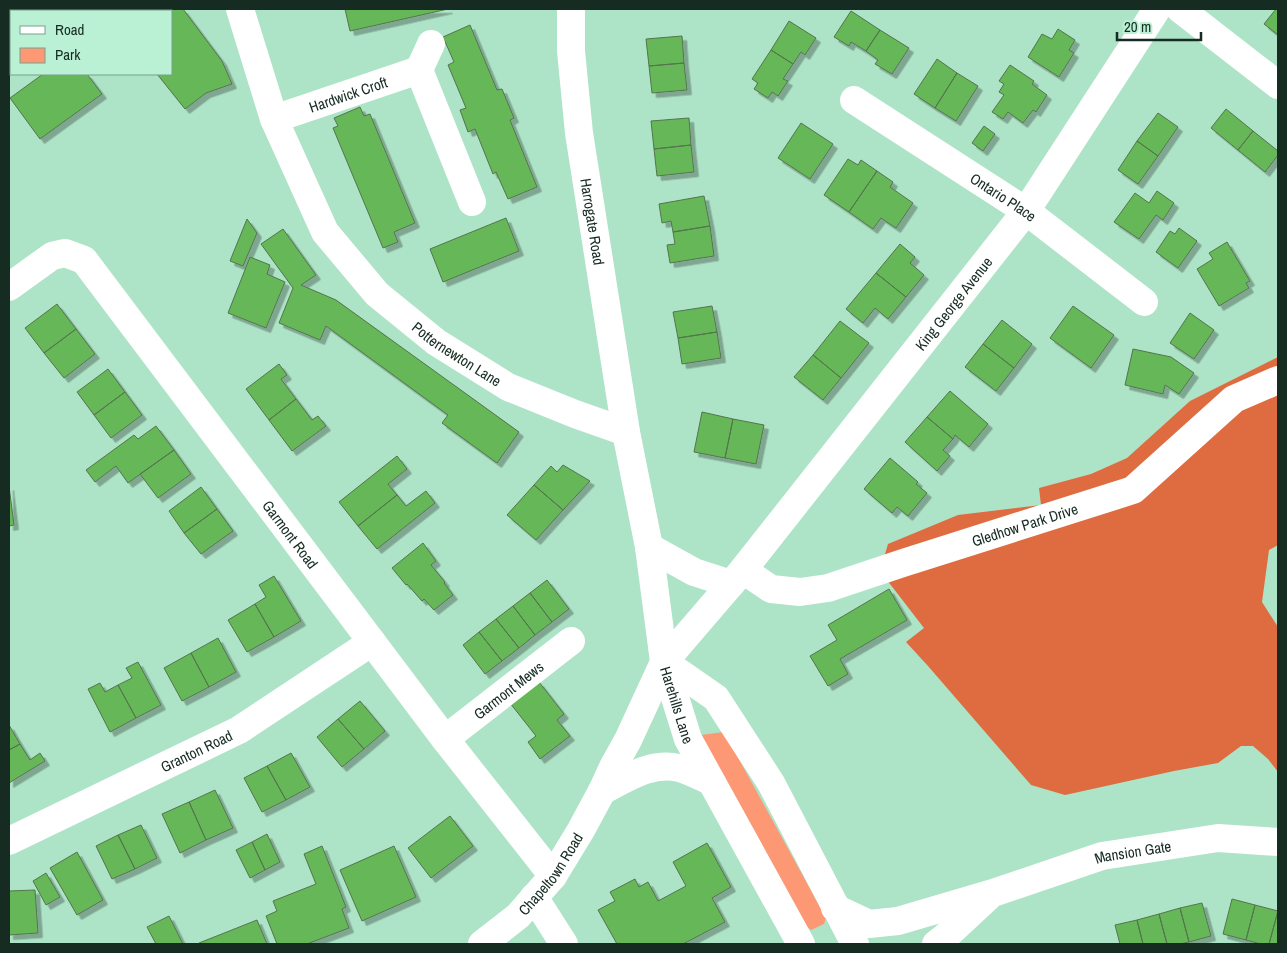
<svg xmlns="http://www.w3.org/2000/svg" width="1287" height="953" viewBox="0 0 1287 953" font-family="'Archivo Narrow',sans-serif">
<defs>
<filter id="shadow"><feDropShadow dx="4.5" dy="4.5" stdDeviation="0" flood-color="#0004"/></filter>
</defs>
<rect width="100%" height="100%" fill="#ade3c6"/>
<path fill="#fc9873" d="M724,732l102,186 -2,6 -13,6 -7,-5 -103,-190z"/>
<path fill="#de6c40" d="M1278,357v188l-9,5 -7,52 16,25v145l-10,-13 -15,-13h-12l-23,17 -44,8 -109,24 -34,-10 -103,-119 -22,-24 18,-14 -44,-57 8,-27 70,-29 83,-10 -2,-17 52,-14 36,-16 63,-57z"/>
<path fill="#65b758" stroke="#54744e" filter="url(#shadow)" d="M163,9h20l39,52 10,23 -26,9 -21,16 -28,-35h14v-63h-11z
M345,9h103l-98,22z
M1276,9h2v26l-14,-11z
M851,11l29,19 -14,21 -15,-9 -2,4 -15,-9z
M789,21l27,17 -11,17 -4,-3 -8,12 -22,-14z
M470,25l27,65 5,-1 12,29 -4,2 27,67 -29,12 -12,-27 -3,2 -18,-45 -7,3 -8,-22 6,-2 -18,-43 6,-3 -11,-25z
M1058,29l17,11 -6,10 5,3 -15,24 -31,-20 14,-23 10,5z
M880,30l29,18 -17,26 -17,-10 3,-4 -12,-9z
M682,36l2,27 -35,3 -3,-27z
M771,50l22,14 -10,15 5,2 -10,15 -6,-4 -4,6 -14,-9 4,-6 -6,-4z
M937,59l20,14 -22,35 -21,-14z
M684,63l3,27 -35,3 -3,-27z
M1010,65l24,16 -2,3 15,11 -11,17 -3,-2 -10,13 -15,-11 -5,7 -11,-7 12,-17 -5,-3 5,-8 -5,-3z
M957,73l21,13 -22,35 -21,-13z
M43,74h44l15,20 -62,45 -30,-41z
M360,107l4,9 6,-2 45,109 -21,9 4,10 -15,6 -50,-120 5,-2 -4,-8z
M1226,109l27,22 -15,19 -27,-22z
M1158,113l20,14 -20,29 -21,-15z
M689,118l2,27 -37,4 -3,-28z
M801,123l32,21 -23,35 -32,-21z
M984,126l11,8 -12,17 -11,-8z
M1253,131l25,20v4l-13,17 -27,-22z
M1137,141l21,15 -20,28 -20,-14z
M691,145l3,27 -37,4 -3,-27z
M848,159l10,6 3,-5 16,11 -28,41 -25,-17z
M877,171l16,11 -3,5 23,16 -17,25 -15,-10 -8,11 -24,-17z
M1157,191l17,12 -11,17 -7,-5 -17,24 -25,-17 21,-29 14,10z
M704,196l6,30 -37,6 -2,-11 -9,2 -3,-19z
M506,218l13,33 -76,31 -13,-33z
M247,219l10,14 -14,33 -13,-5z
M710,226l4,30 -44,7 -3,-18 8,-1 -2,-12z
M1179,228l18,13 -19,27 -22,-16 14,-21 5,3z
M283,229l33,46 -15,10 35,15 183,132 -22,31 -55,-40 6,-8 -122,-89 -6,14 -41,-17 14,-35 -32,-44z
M1227,242l23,39 -4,2 3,5 -30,18 -22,-37 16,-10 -4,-6z
M900,244l15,13 -5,6 14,12 -18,22 -30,-24z
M250,257l20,8 -3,9 18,8 -19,46 -38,-15z
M876,273l30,24 -18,22 -13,-11 -12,15 -17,-14z
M57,304l19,25 -32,24 -19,-25z
M712,306l5,26 -39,6 -5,-26z
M1073,306l41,29 -23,33 -41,-30z
M1190,313l24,17 -20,29 -24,-16z
M1002,320l30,24 -18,24 -31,-24z
M840,321l29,22 -28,35 -28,-23z
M76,329l19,25 -31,24 -20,-25z
M717,332l4,26 -39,6 -4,-26z
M983,344l31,24 -18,23 -31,-24z
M1133,349l38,8 23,16 -15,21 -14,-9 -2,9 -38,-9z
M813,355l28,23 -18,22 -29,-23z
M279,364l8,11 -6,4 15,20 -27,21 -23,-31z
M108,369l17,23 -31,23 -17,-23z
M950,391l38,33 -19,23 -14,-12 -2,4 -26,-22z
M125,392l17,23 -31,23 -17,-23z
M296,399l16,21 6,-4 8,10 -34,25 -23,-31z
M702,412l31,7 -8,39 -31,-6z
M927,417l26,22 -10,11 7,6 -13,15 -32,-29z
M733,419l31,6 -8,39 -31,-6z
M156,426l18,24 -46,33 -12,-17 -21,16 -9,-12 48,-35 4,4z
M174,450l17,24 -33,24 -18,-24z
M397,456l10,13 -19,15 9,11 -39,31 -19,-24z
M890,458l28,24 -2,2 11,9 -19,23 -11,-9 -5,6 -28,-24z
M563,465l27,16 -27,29 -29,-25 17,-19 6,6z
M534,485l29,25 -27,30 -29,-25z
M9,486l5,39 -5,1z
M201,487l16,22 -33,24 -15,-22z
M426,491l9,12 -58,46 -19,-23 39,-31 9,11z
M217,509l16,22 -32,23 -17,-21z
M423,543l13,18 -5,4 14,17 -1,1 9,12 -19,15 -10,-11 -2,2 -15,-17 -1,1 -14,-17z
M274,576l27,45 -27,16 -19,-33 11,-7 -7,-12z
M547,580l22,29 -17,13 -22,-29z
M889,589l18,31 -67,39 8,15 -20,12 -18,-30 27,-16 -9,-15z
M530,593l22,29 -17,13 -22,-29z
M255,604l19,33 -27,15 -19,-32z
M513,606l22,29 -16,13 -23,-29z
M496,619l23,29 -17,13 -23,-29z
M479,632l23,29 -17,13 -22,-29z
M218,638l18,34 -27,15 -18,-34z
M191,653l18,34 -27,14 -18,-33z
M138,662l23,43 -25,13 -18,-33 14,-7 -6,-10z
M539,682l25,32 -7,6 13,16 -30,23 -12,-17 8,-6 -26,-33z
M100,683l5,9 13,-7 18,33 -26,14 -22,-43z
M360,701l25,30 -21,18 -26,-30z
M338,719l26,30 -22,18 -25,-30z
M9,725l11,19 -11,6z
M20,744l10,16 10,-7 5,8 -36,22v-33z
M291,753l19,34 -24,13 -19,-34z
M267,766l19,34 -24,12 -18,-34z
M215,790l18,38 -27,12 -17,-38z
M189,802l17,38 -26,13 -18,-39z
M450,816l23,30 -42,32 -23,-30z
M141,825l16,33 -22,11 -17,-34z
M267,834l13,28 -15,8 -13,-28z
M118,835l17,34 -23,10 -16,-33z
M252,842l13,28 -15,8 -14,-28z
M707,843l24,44 -19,11 13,24 -42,22h-66l-19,-34 17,-9 -5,-9 25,-13 4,8 9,-5 10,19 28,-15 -13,-24z
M322,846l24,61 -4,2 7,19 -42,16h-30l-11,-28 11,-5 -4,-10 43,-17 -12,-30z
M394,846l22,51 -54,24 -22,-51z
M77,852l26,48 -26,15 -27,-47z
M46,873l14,24 -14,8 -13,-24z
M35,890l3,43 -29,2v-44z
M1232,899l23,6 -9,35 -23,-6z
M1202,903l9,33 -22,6 -9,-34z
M1255,905l23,6 -9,33h-8l-15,-4z
M1180,908l9,34 -9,2h-13l-8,-30z
M1278,911v33h-9z
M1159,914l8,30h-24l-6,-24z
M169,916l14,28h-27l-9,-17z
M257,920l10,24h-67l-1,-1z
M1137,920l6,24h-23l-5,-19z"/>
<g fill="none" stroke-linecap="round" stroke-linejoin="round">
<g stroke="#fff" stroke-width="28">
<path d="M1180,9l98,76"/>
<path d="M419,70l12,-26"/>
<path id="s1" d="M854,100l172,111 118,91"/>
<path id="s2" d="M274,119l145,-49 53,132"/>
<path id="s3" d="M9,287l43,-31 13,-3 19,7 361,479 108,137"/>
<path d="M649,547l45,25 37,12"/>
<path id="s4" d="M743,570l28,19 29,3 28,-4 75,-25 230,-73 101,-91 44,-19"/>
<path id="s5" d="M445,739l126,-98"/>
<path d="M602,791c24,-12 49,-30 77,-23 11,3 22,9 32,13"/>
<path id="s6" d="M9,841l230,-111 133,-88"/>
<path d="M534,897l30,47"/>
<path id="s7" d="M835,908l34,16 29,-3 95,-28 109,-37 116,-18 60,4"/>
<path id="s8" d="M482,944l36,-28 35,-40 28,-46 21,-39 11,-24 15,-27 36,-78 79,-92 283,-359 131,-202"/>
<path d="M936,944l9,-7 43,-40"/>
</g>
<g stroke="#fff" stroke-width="28">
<path id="s9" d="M240,9l34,110 51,113 52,62 59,48 72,45 67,27 51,18"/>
<path id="s10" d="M571,9v42l8,82 47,299 23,115 15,115 24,77 113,205"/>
<path d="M664,662l52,36 55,85 84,161"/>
</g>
</g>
<g text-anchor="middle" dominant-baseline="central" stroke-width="5" stroke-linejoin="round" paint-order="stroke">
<g font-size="15" fill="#162b21" stroke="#baf0d3">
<text stroke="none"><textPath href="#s2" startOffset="78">Hardwick Croft</textPath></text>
<text stroke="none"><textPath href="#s1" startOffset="178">Ontario Place</textPath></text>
<text stroke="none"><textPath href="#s10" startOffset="214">Harrogate Road</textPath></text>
<text stroke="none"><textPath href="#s8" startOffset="801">King George Avenue</textPath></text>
<text stroke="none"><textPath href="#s9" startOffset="420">Potternewton Lane</textPath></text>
<text stroke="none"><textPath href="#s4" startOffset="298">Gledhow Park Drive</textPath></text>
<text stroke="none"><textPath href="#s3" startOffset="430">Garmont Road</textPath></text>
<text stroke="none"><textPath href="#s5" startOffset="80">Garmont Mews</textPath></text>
<text stroke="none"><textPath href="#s10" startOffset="705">Harehills Lane</textPath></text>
<text stroke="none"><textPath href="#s6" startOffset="208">Granton Road</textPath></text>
<text stroke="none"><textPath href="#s7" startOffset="312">Mansion Gate</textPath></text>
<text stroke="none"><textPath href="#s8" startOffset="99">Chapeltown Road</textPath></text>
</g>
</g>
<rect width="1287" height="953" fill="none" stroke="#162b21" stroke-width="20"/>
<rect x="10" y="10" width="162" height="65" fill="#baf0d3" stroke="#78a18c"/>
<rect x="20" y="26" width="25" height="8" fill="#ffffff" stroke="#78a18c"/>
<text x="55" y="35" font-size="15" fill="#162b21">Road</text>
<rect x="20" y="48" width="25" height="15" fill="#fc9873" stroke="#78a18c"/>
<text x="55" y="60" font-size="15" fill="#162b21">Park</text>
<path d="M1117 32v8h84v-8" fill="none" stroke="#162b21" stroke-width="2.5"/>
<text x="1124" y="32" font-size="15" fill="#162b21" stroke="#baf0d3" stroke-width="4" paint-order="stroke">20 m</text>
</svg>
